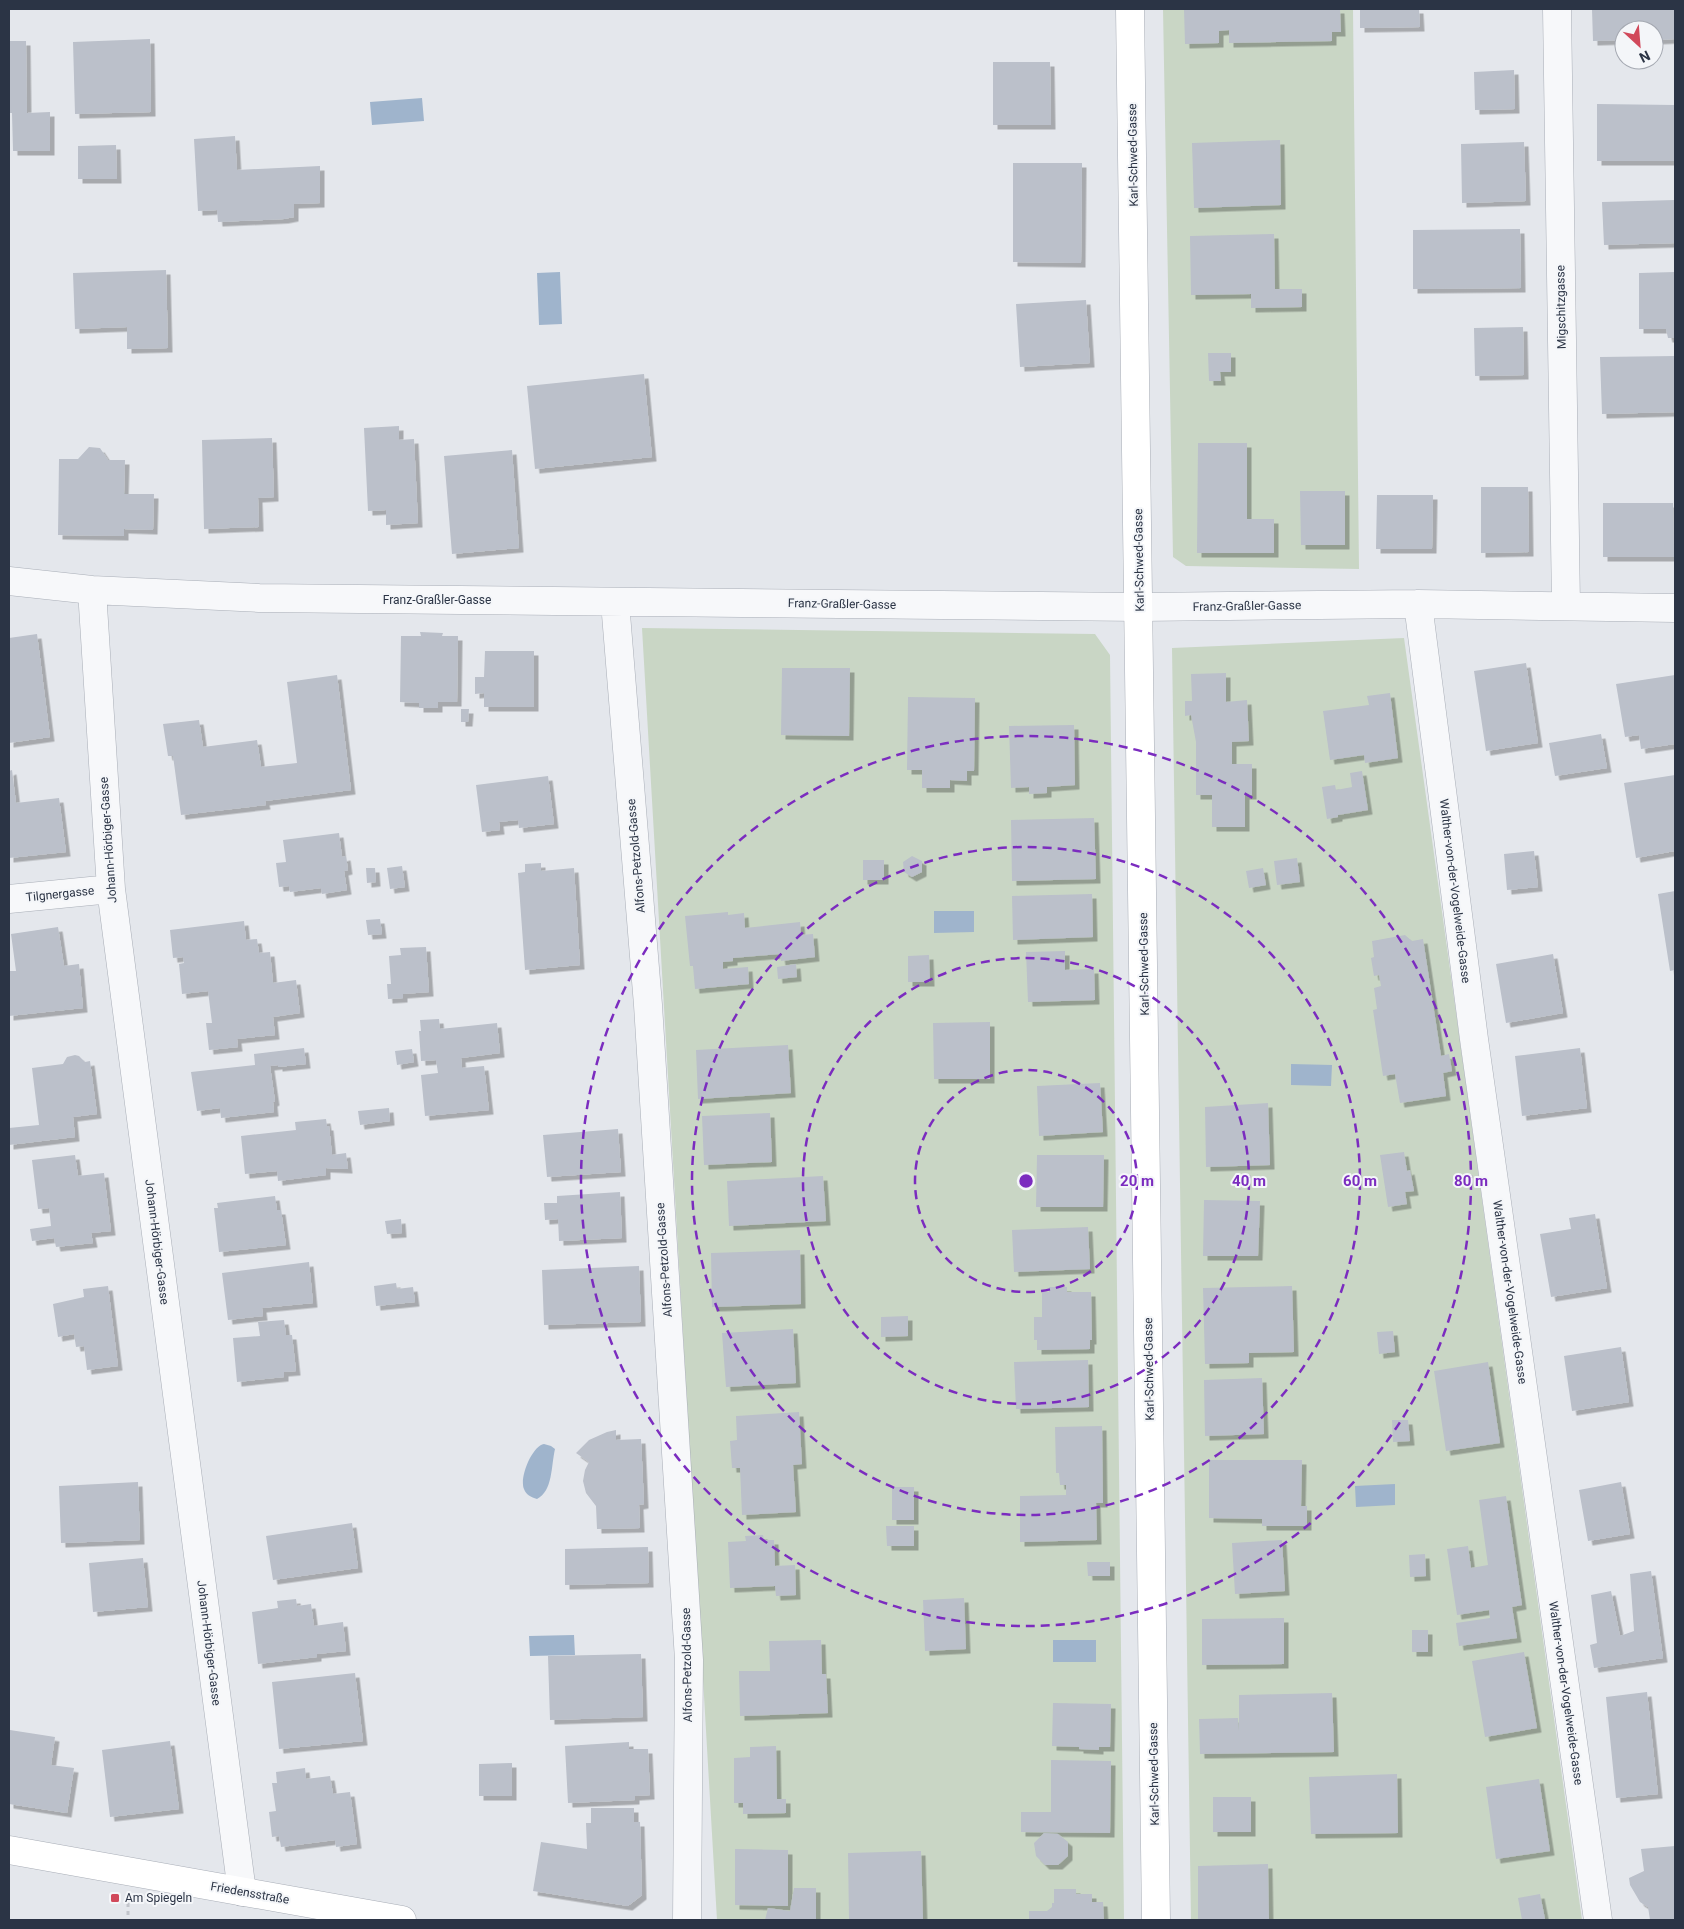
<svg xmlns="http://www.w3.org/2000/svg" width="1684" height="1929" viewBox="0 0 1684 1929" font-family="Roboto,sans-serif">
<defs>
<filter id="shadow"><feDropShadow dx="4.5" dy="4.5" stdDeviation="0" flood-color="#0004"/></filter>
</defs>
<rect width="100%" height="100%" fill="#e4e7ec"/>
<path fill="#c9d6c5" d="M1163,9h190l6,560 -173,-3 -13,-9z
M642,628l453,6 15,21 14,1265h-407z
M1404,638l178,1282h-391l-19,-1272z"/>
<path fill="#9fb4cc" d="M422,98l2,23 -52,4 -2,-23z
M560,272l2,52 -23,1 -2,-52z
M934,911h40v21l-40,1z
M1291,1064l41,1 -1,21 -40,-1z
M544,1444l7,2 4,3c-4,17 -2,42 -18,50 -6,-2 -11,-4 -13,-10 -5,-11 8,-43 20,-45z
M1395,1484v21l-39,2 -1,-21z
M574,1635l1,20 -45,1 -1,-20z
M1053,1640h43v22h-43z"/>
<path fill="#bbc0ca" filter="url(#shadow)" d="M1184,9h156l1,23h-9v9l-103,2v-13l-10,1v12l-34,1z
M1360,9h59l1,18 -60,1z
M1592,9h83v30l-21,1v-10h-30v10l-31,1z
M150,39l1,73 -76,2 -2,-72z
M9,41h17l1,72 23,-1v39h-37l-1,-38h-3z
M993,62h57l1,63h-58z
M1514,70l1,39 -40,1 -1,-38z
M1597,104l78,1v56h-78z
M235,136l2,34 83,-4v37l-26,1v13l-10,2 -66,3 -1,-12 -19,1 -4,-72z
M1280,140l1,65 -87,3 -2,-65z
M1524,142l2,59 -64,2 -1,-59z
M116,145l1,34h-39v-33z
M1013,163h69l-1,100 -68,-1z
M1675,200v43l-71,2 -2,-43z
M1520,229l1,59 -108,1v-59z
M1274,234l1,55h27v18l-51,1v-14l-60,1 -1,-59z
M166,270l2,78 -41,1v-22l-52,2 -2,-56z
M1675,272v66h-7l-2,-9h-27v-56z
M1086,300l4,63 -70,4 -4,-63z
M1523,327l1,48 -49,1 -1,-48z
M1208,353h23v19h-11l1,9h-12z
M1675,356v56l-73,2 -2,-57z
M644,374l8,83 -117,12 -8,-83z
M399,426v14l15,-1 4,84 -32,2v-15l-18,1 -4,-83z
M272,438l2,59 -16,1 1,29 -55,2 -2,-89z
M1198,443h49v76h27v34h-77z
M89,447l11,1 8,12h17l-1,34h30l-1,36 -29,-1v7l-66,-1 1,-76h19z
M512,450l7,98 -67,6 -8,-98z
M1481,487h47l1,65 -48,1z
M1300,491h45v54h-44z
M1377,495h56l-1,54h-56z
M1603,503h70l1,54h-71z
M420,632l23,1 -1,3h16l-1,66h-19v6h-19v-5l-19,-1 1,-66h20z
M37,634l13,103 -41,6v-105z
M485,651h49v56h-50v-14l-9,1v-17h9z
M1526,663l12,80 -52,8 -12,-80z
M782,668h68l-1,68 -68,-1z
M1226,673v29l21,-2 2,41 -17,1v22h20v31h-7v32h-33v-32h-16v-53l-5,-27 -6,1v-15h7l-1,-27z
M337,675l14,115 -86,11 1,4 -85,10 -8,-59h-5l-5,-32 36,-4 4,27 54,-7 4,27 36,-4 -10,-81z
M1675,675v53h-1l1,16 -34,5 -2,-14 -14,2 -9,-53z
M1390,693l8,65 -33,5 -1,-8 -34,5 -7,-49 46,-6 -2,-9z
M908,697l67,1 -1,73h-7v10l-17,-1v8h-28v-18h-15z
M461,709h8l-1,13h-7z
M1074,725l1,60 -28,2v6l-18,1v-7l-18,1 -2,-62z
M1601,734l6,34 -52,8 -6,-33z
M12,770l4,33 43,-5 7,54 -57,6v-87z
M1362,771l6,39 -30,5v2l-11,2 -5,-32 13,-2 1,5 16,-3 -2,-14z
M1675,775v76l-39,7 -12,-75z
M548,776l6,48 -35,4 -1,-8 -19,2 1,8 -18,2 -6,-47z
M1094,818l2,61 -84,2 -1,-61z
M339,833l3,24 4,-1 2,14 -4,1 3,19 -25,4 -1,-6 -31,4 -1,-6 -10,1 -3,-24 10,-1 -3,-22z
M1534,851l4,36 -31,3 -3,-36z
M912,856l10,5v11l-10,5 -8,-5 -1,-10z
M1297,858l3,24 -23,3 -3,-24z
M863,860h21v20h-21z
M541,863v8l33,-3 6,97 -55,5 -7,-97 7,-1v-8z
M402,866l3,21 -15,2 -3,-21z
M366,868h9l1,14 -9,1z
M1263,868l3,17 -17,3 -3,-17z
M1675,891v79l-5,1 -12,-77z
M1092,894l1,43 -80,3 -1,-44z
M728,912v3l16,-2 1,15 55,-6 1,13 12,-1 2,23 -34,4 -1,-7 -47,4v3l-10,1v7l25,-2 1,17 -54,5 -2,-23h-3l-5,-50z
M380,919l2,15 -14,1 -2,-15z
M244,921l2,19 11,-1 2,14 11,-1 3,31 23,-3 4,33 -27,4 2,18 -38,4 1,8 -29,3 -3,-27h6l-4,-32 -26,3 -3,-30 5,-1 -1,-6 -10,1 -3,-28z
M58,927l6,39 15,-2 4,44 -74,8v-45h7l-5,-37z
M1405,935l7,6 11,-2 18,117 8,-2 3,17 -9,2 3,23 -46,7 -5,-29 -12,2 -10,-66 4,-1 -3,-21 7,-2 -2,-11 -5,1 -3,-18 3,-1 -2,-16z
M426,947l3,45 -26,2v4l-15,1 -1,-15h4l-2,-28 12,-1 -1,-7z
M1065,951v19l29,-1 1,31 -67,2 -2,-50z
M1553,954l10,59 -57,10 -10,-59z
M929,955l1,27h-22v-26z
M796,964l1,13 -19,2 -1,-12z
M439,1019l1,10 57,-6 3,30 -39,5 1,10 22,-2 5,44 -64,6 -4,-41 17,-2 -2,-13 -15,1 -2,-30h2l-1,-11z
M990,1022v57h-56l-1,-56z
M788,1045l3,48 -93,6 -2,-49z
M304,1048l2,16 -28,3v-2l-8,1 5,35 -2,1 1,10 -53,6 -1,-10 -23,3 -6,-39 64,-7 -1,-11z
M1580,1048l7,60 -65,8 -7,-60z
M412,1049l2,13 -17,3 -2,-14z
M75,1055l4,1 6,6 5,-1 7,53 -24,3 2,20 -66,8v-17l30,-3 -7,-57 31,-4 4,-7z
M1100,1083l3,49 -64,4 -2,-50z
M1268,1103l2,62 -64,2 -1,-60z
M389,1108l1,13 -30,4 -2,-14z
M770,1113l2,49 -68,3 -2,-49z
M326,1119l1,7h2l3,29 14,-2 2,16 -22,-1v7l-48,6 -1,-10 -32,3 -4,-38 55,-6 -1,-8z
M618,1129l3,43 -74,5 -4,-42z
M1404,1152l3,19 3,-1 4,21 -9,1 2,12 -19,3 -8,-52z
M75,1155l3,21 26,-3 7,58 -20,2 2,10 -37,4 -2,-9 -22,3 -2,-12 21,-3 -2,-18 -11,1 -6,-49z
M1037,1155h67l-1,52h-67z
M823,1176l3,45 -97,5 -2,-45z
M620,1192l2,46 -63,3 -1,-22 -13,1 -1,-17h13v-7z
M275,1196l2,14h4l5,35 -67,7 -5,-44h4l-1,-5z
M1204,1200l56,1 -2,55h-55z
M1595,1214l12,74 -56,9 -11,-63 31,-5 -2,-11z
M401,1219l1,14 -15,1 -2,-13z
M1088,1227l2,42 -76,3 -2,-42z
M800,1250l1,54 -89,3 -1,-54z
M309,1262l4,41 -51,5 1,8 -35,4 -6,-47z
M639,1266l2,56 -97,3 -2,-55z
M396,1283l1,6 16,-2 2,15 -39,4 -2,-20z
M108,1286l10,80 -31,4 -3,-24 -8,1 -2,-13 -16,3 -5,-33 31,-7 -1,-8z
M1292,1286l2,66 -45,1v10l-44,1 -2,-76z
M1049,1287h18v5h24l1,48h-2v9l-53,1v-10h-3v-23h8v-25h7z
M908,1316v20l-27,1v-20z
M284,1320l2,15h6l4,36 -12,1v5l-47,5 -4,-44 27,-2 -2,-14z
M793,1329l3,54 -70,4 -4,-54z
M1393,1331l2,21 -16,2 -2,-22z
M1621,1347l8,55 -57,9 -8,-55z
M1088,1360l1,47 -73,2 -2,-47z
M1488,1362l12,81 -54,8 -12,-80z
M1262,1378l2,56 -59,2 -1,-56z
M799,1412l3,52 -9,1 3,47 -54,3 -2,-47h-8l-2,-27 7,-1 -1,-24z
M1392,1420h16l2,21 -17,1z
M1102,1426l1,77h-7l1,37 -77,2v-46l46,-1v-10h-6l-1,-12h-3l-1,-46z
M616,1430v10l25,-1 3,65 -5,1 1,23 -43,1 -1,-23 -10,-13 -3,-12 2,-11 4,-8 -13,-9 13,-13 18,-8z
M1209,1460h93l-1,46h6v20h-45v-7l-53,-1z
M138,1482l2,58 -79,3 -2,-57z
M1621,1482l9,52 -42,7 -9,-51z
M892,1487h22v33h-22z
M1506,1496l16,109 -10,2 5,31 -58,8 -3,-23 34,-5 -1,-8 -32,5 -10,-66 21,-3 3,22 17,-3 -9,-65z
M352,1523l6,45 -85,12 -7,-44z
M886,1526h28v20h-27z
M763,1535l1,5h10l1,26 20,-1 1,30 -20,1 -1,-10 -45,2 -2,-46 18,-1 -1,-5z
M1282,1540l3,51 -50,3 -3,-51z
M648,1547l1,36 -84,2v-36z
M1425,1554l1,22 -16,1 -1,-22z
M143,1558l5,49 -55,5 -4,-49z
M1087,1562h23v14h-22z
M1651,1571l12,87 -69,10 -4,-23 7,-2 -6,-48 20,-4 9,45 14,-5 -4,-57z
M964,1598l2,51 -41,2 -2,-51z
M296,1599l1,7 14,-2 3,22 29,-4 3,29 -29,3v3l-59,7 -6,-52 26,-4 -1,-7z
M1284,1618v46l-82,1v-46z
M1412,1630h16v22h-16z
M821,1640l1,34h4l2,39 -88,3 -1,-45h31l-1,-30z
M1524,1652l13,76 -52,9 -13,-76z
M641,1654l2,63 -93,3 -2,-64z
M355,1673l8,68 -84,8 -7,-67z
M1647,1692l11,102 -42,4 -10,-101z
M1332,1693l2,59 -134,2 -1,-35 39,-1 1,13v-36z
M1053,1703l58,1 -1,43h-11v3l-20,-1v-2l-27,-1z
M10,1730l45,7 -4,28 23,3 -7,45 -58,-9z
M170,1741l9,68 -69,8 -8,-67z
M629,1742v7h19l2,46 -15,1v4l-67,3 -3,-57z
M776,1746l1,53h9v14l-43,1v-11h-9v-45l16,-1v-10z
M1051,1760l60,1 -1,72 -89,-1v-20h30z
M512,1763v33h-33v-32z
M305,1768l1,11 24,-3 3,18 17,-2 7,52 -21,3 -1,-7 -54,7 -2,-11 -7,1 -3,-25 7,-1 -4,-28h5l-1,-11z
M1397,1774l1,59 -87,1 -2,-57z
M1539,1779l11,72 -54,8 -10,-72z
M1213,1797h38v35h-38z
M591,1808h43v14h6l2,73 -14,11 -95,-15 8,-49 46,7 -1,-26h5z
M1044,1833l14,1 10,8v14l-10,9h-13l-9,-9 -2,-13z
M1675,1846v74h-25l-2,-13 -8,-5 -10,-17 -1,-7 15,-7 -3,-22z
M735,1849l53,1v56l-53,-1z
M921,1851l2,69h-74l-1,-67z
M1268,1864l1,56h-71v-54z
M794,1888h22v32h-51l3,-12 22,3z
M1054,1889h22v5h16v8h11l1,18h-75v-9h18l5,-4v-4h2z
M1540,1894l5,25 -23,1 -4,-22z"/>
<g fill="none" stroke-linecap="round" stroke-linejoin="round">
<defs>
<path id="street" d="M1557,9l9,597
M9,581l83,9 167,8 881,9 278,-3 257,4
M92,590l19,299 131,1003
M615,602l33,403 41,655 -2,260
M1418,604l56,435 124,881
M9,899l102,-10"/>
<path id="secondary" d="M1130,9l26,1911
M9,1850l393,70"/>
</defs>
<use href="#street" stroke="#a9aeb7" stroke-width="29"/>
<use href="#secondary" stroke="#a9aeb7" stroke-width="29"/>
<path stroke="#c2c5cb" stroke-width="3" stroke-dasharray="4 4" stroke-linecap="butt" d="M128,1903v17"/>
<use href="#street" stroke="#f7f8fa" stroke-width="28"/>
<use href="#secondary" stroke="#fff" stroke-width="28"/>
</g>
<g fill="none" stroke="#7b2cbf" stroke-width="2.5" stroke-dasharray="9 6">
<circle cx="1026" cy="1181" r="111"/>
<circle cx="1026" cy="1181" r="223"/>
<circle cx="1026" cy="1181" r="334"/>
<circle cx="1026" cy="1181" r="445"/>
</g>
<rect fill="#d1495b" stroke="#f4f6f9" stroke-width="2" x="110" y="1893" width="10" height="10" rx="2.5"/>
<g text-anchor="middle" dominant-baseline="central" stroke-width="4" stroke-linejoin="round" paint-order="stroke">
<g font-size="12" fill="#2b3445" stroke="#f4f6f9">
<text transform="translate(1133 155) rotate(-91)">Karl-Schwed-Gasse</text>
<text transform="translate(1561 307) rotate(-91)">Migschitzgasse</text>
<text transform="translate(1139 560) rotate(-91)">Karl-Schwed-Gasse</text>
<text x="437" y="600">Franz-Graßler-Gasse</text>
<text transform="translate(842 604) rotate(1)">Franz-Graßler-Gasse</text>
<text transform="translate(1247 606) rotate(-1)">Franz-Graßler-Gasse</text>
<text transform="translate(108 840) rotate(-94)">Johann-Hörbiger-Gasse</text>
<text transform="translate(636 856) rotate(-95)">Alfons-Petzold-Gasse</text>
<text transform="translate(1455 891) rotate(83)">Walther-von-der-Vogelweide-Gasse</text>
<text transform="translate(60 894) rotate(-6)">Tilgnergasse</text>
<text transform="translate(1144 964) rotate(-91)">Karl-Schwed-Gasse</text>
<text transform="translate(157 1242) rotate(83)">Johann-Hörbiger-Gasse</text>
<text transform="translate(664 1260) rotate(-94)">Alfons-Petzold-Gasse</text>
<text transform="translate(1510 1292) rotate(82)">Walther-von-der-Vogelweide-Gasse</text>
<text transform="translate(1149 1369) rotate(-91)">Karl-Schwed-Gasse</text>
<text transform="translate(209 1643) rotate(83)">Johann-Hörbiger-Gasse</text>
<text transform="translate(687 1665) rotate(-91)">Alfons-Petzold-Gasse</text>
<text transform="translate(1566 1693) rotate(82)">Walther-von-der-Vogelweide-Gasse</text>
<text transform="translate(1154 1774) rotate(-91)">Karl-Schwed-Gasse</text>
<text transform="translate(250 1893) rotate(10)">Friedensstraße</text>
</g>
<g font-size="12" fill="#2b3445" stroke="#f4f6f9" text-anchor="start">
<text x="125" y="1898">Am Spiegeln</text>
</g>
</g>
<circle cx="1026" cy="1181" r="8" fill="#7b2cbf" stroke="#f4f6f9" stroke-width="2.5"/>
<g font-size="15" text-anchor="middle" font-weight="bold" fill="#7b2cbf" stroke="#f4f6f9" stroke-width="4" stroke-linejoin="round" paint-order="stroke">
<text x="1137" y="1186">20 m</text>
<text x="1249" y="1186">40 m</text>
<text x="1360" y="1186">60 m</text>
<text x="1471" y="1186">80 m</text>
</g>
<rect width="1684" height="1929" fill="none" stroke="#2b3445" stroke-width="20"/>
<g transform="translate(1639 45) rotate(154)"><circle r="24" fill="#f4f6f9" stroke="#a4a8b1"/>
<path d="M0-4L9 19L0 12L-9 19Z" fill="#d1495b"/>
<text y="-8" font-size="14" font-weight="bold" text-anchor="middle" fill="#2b3445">N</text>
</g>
</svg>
